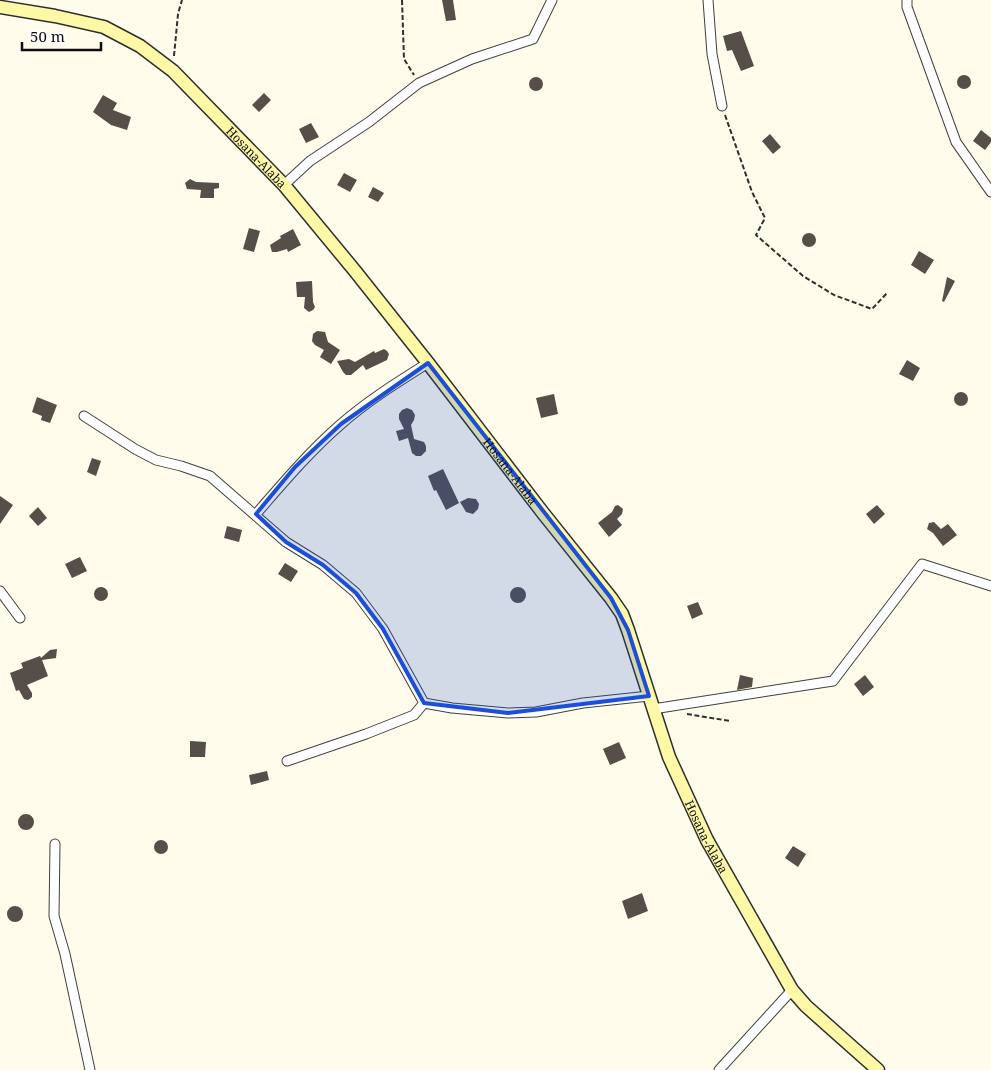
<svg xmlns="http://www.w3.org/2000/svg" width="991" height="1070" viewBox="0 0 991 1070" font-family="'Noto Serif',serif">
<rect width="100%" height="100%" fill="#fffcec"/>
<path fill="#564e48" d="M442,0h11l3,20 -10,1z
M741,31l13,35 -13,5 -9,-21 -5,1 -4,-15z
M957 82a7 7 0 1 1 14 0a7 7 0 1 1-14 0Z
M529 84a7 7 0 1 1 14 0a7 7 0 1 1-14 0Z
M264,93l7,7 -12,12 -7,-7z
M103,95l14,8 -4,7 18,7 -4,13 -16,-5 -18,-13z
M311,123l8,14 -13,6 -7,-14z
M981,130l10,8v4l-6,8 -12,-9z
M770,134l11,13 -8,7 -11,-13z
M344,173l13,7 -7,12 -13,-7z
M190,179l6,3 23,1v5l-5,1v9h-14l1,-8 -14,-1 -2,-6z
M373,187l11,6 -6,9 -10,-5z
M249,228l11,3 -6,21 -11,-3z
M293,229l8,16 -13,7 -1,-3 -10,3h-5l-2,-7 11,-7 -1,-2z
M802 240a7 7 0 1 1 14 0a7 7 0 1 1-14 0Z
M919,251l15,9 -9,14 -14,-9z
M947,277l8,4 -11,21 -2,-1z
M312,281l1,21 2,5 -2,3 -4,2 -5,-4 1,-11h-8l-1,-15z
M317,331l8,1 3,10 12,8 -9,14 -11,-7 4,-7 -9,-5 -3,-4 1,-7z
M384,349l3,2 2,3 -2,6 -21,10 -3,-5 -12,10h-5l-3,-3 -6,-11 12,-2 6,3 19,-11 1,2z
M907,360l13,8 -7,13 -14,-7z
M954 399a7 7 0 1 1 14 0a7 7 0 1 1-14 0Z
M554,394l4,20 -17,4 -5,-20z
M37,397l20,8 -7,18 -9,-3 1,-4 -10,-4z
M407,408l5,2 3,5 -1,5 -3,5 3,14 10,3 2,4v5l-5,5h-5l-4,-3 -4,-15 -9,3 -3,-10 8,-2 -5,-10v-5l3,-4z
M92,458l9,3 -5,15 -9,-4z
M443,469l16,34 -13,7 -10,-20 -2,1 -6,-15z
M0,496l13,9 -13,19z
M468,498l8,1 3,5 -1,5 -5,5 -7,-2 -6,-10z
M618,505l5,4 -1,5 -5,5 5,6 -13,12 -11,-14 14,-11 3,-6z
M877,505l8,9 -11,10 -8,-10z
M38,507l9,11 -9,8 -9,-10z
M934,522l7,7 7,-5 9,11 -14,11 -10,-13 -6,-4 2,-6z
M227,526l15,4 -3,12 -15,-4z
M80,557l7,14 -15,7 -7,-14z
M285,563l13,8 -7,11 -13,-8z
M510 595a8 8 0 1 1 16 0a8 8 0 1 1-16 0Z
M94 594a7 7 0 1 1 14 0a7 7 0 1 1-14 0Z
M698,602l5,12 -11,5 -5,-13z
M57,649l-1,9 -14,2 6,16 -21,9 5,8v4l-4,3 -4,-1 -5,-9 -3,1 -6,-18 13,-5 -2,-5 19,-7 1,2 9,-8z
M740,675l13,3 -1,9 -15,3z
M865,675l9,12 -11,9 -9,-12z
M190,741l16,1 -1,15h-15z
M619,742l7,16 -16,7 -7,-16z
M267,771l2,9 -18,5 -2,-10z
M18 822a8 8 0 1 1 16 0a8 8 0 1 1-16 0Z
M154 847a7 7 0 1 1 14 0a7 7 0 1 1-14 0Z
M793,846l13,8 -8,13 -13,-9z
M642,893l6,18 -20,8 -6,-18z
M7 914a8 8 0 1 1 16 0a8 8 0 1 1-16 0Z"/>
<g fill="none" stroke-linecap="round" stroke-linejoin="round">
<defs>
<path id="minor" d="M708,0l4,54 10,52
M907,0v7l49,135 35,50
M284,185l26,-24 59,-39 50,-39 53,-24 61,-20 19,-39
M84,416l51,33 21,11 25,6 29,10 76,66 37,23 33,28 27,36 41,74 -10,12 -48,19 -79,27
M256,514c27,-31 53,-62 84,-89 27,-24 58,-43 88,-62
M0,591l20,27
M424,703l28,5 56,5 28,-1 47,-9 66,-7
M653,709l180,-28 89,-117 69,22
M55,844l-1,72 11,38 25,116
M719,1070l73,-80"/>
<g id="secondary">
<path id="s1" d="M0,7l55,9 49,11 36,19 33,25 111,114 71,86 73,92 115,150 68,85 11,16 6,16 41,127 38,83 85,150 14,16 72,64"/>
</g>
</defs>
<use href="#minor" stroke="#404040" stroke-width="11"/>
<use href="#secondary" stroke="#2f2f2f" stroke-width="15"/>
<path stroke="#2f2f2f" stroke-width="2" stroke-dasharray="5 2.5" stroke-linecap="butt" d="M402,0l2,59 10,16
M174,56l4,-42 4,-14
M725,115l27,77 13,26 -9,17 47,41 31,19 38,14 16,-17
M687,714l43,7"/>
<use href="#minor" stroke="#fff" stroke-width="9"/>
<use href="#secondary" stroke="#fff9a7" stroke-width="12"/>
</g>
<path fill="#1d4ed8" fill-opacity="0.2" stroke="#1d4ed8" stroke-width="4" stroke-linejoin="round" d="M428,363l183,235 17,32 21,66 -141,17 -84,-10 -41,-74 -27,-36 -33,-28 -37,-23 -30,-28 39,-47 46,-43z"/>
<g text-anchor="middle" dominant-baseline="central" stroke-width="5" stroke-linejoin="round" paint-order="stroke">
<g font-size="12" fill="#0d0d0d" stroke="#fff">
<text stroke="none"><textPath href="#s1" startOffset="308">Hosana-Alaba</textPath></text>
<text stroke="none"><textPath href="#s1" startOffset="712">Hosana-Alaba</textPath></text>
<text stroke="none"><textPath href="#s1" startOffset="1132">Hosana-Alaba</textPath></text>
</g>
</g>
<path d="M22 42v8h79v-8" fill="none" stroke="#0d0d0d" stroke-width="2.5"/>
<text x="30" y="42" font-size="15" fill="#0d0d0d" stroke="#ffffff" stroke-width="4" paint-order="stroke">50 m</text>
</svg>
